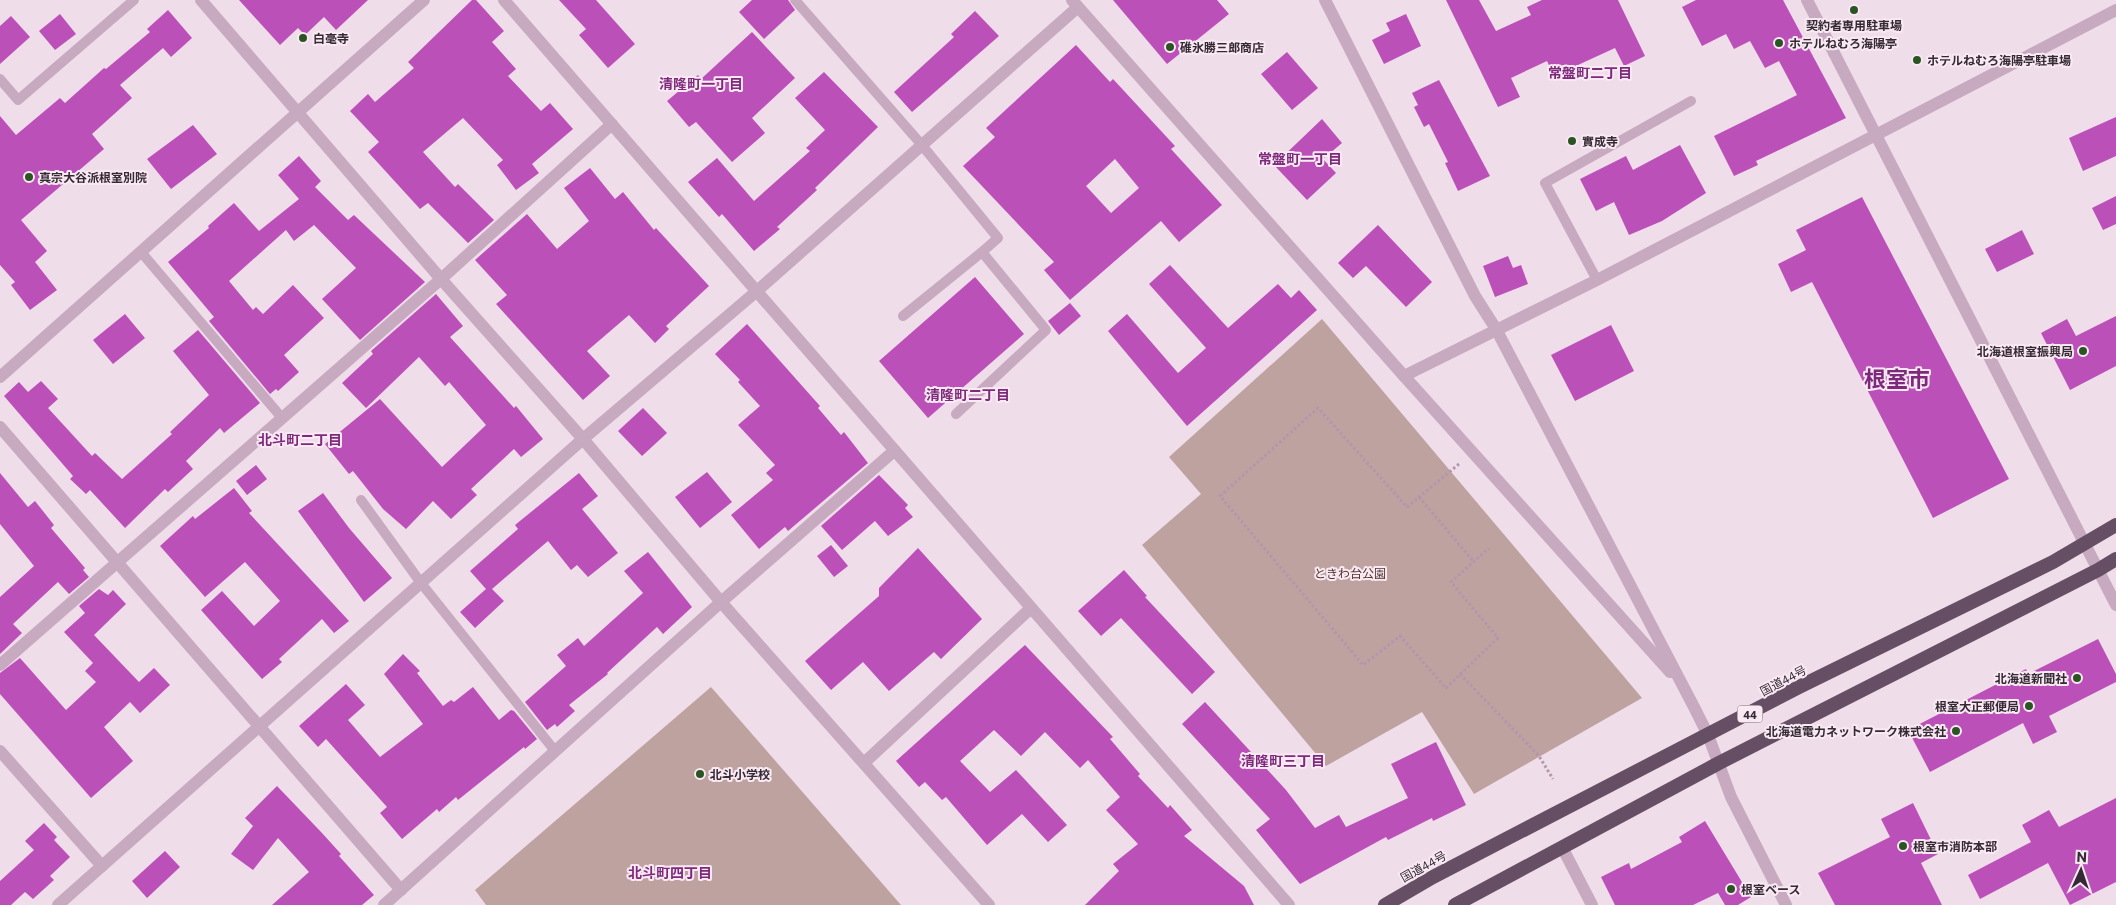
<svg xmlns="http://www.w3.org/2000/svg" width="2116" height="905" viewBox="0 0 2116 905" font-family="Commissioner,'Noto Sans JP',sans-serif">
<rect width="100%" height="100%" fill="#f0ddea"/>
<path fill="#bea29f" d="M1322,319l320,379 -168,96 -52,-82 -96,54 -184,-221 59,-51 -32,-37z
M711,687l190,218h-415l-11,-15z"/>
<path fill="#bc50b9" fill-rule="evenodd" d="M239,0h129l-32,30 -12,-13 -19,18 -7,-7 -18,17z
M472,0h4l28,31 -12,11 24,27 -8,7 33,35 9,-8 23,26 -41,35 7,9 -23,17 -19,-25 6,-5 -40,-42 -40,34 32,35 3,-3 36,36 -26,23 -40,-40 -8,6 -52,-57 11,-10 -29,-31 18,-17 7,8 39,-34 -6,-6z
M559,0h37l39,44 -27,24 -29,-33 7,-6z
M752,0h36l7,10 -31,29 -25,-27z
M1113,0h104l12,14 -62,50z
M1446,0h33l17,31 35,-16 -4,-8 15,-7h76l27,56 -21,10 -9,-18 -61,28 -7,-15 -36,17 9,19 -22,10z
M1696,0h87l63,118 -90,43 2,4 -24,11 -20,-40 83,-41 -18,-34 -14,7 -15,-27 -16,8 -8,-15 -24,12 -20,-39z
M168,10l24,28 -21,19 -8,-9 -43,37 12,13 -40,36 12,15 -83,71 26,31 -12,11 22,28 -27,20 -19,-25 4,-3 -15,-17v-149l16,19 44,-37 5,5 39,-35 2,1 44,-37 -3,-3z
M975,11l24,25 -87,76 -18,-20 60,-55 -3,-3z
M60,14l16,20 -21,16 -16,-19z
M1406,14l15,32 -37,18 -12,-24 18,-9 -4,-8z
M11,16l19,21 -30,27v-38z
M752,32l43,46 -43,40 13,15 -33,29 -36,-40 -7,5 -22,-26 31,-26 3,4z
M1076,45l34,37 3,-3 62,67 -4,3 51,56 -43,37 -18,-21 -91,79 -26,-30 10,-8 -91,-96 32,-29 -9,-9zM1115,159l24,29 -28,25 -25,-27z
M1287,52l31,36 -26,22 -31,-36z
M824,72l54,55 -63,61 2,2 -40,37 3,2 -26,22 -32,-37 -3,3 -31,-35 29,-24 37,43 56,-50 -4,-3 19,-18 -30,-32z
M1439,80l51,96 -32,15 -13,-28 3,-1 -19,-38 -5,3 -10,-20 4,-2 -6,-12z
M2116,117v39l-33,15 -14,-33z
M1322,119l20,24 -19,16 13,14 -29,27 -33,-35z
M193,125l24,29 -46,35 -24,-30z
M1680,145l26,48 -44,28 -33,14 -15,-33 -18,9 -16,-32 46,-23 7,14z
M299,156l22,25 -6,6 33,33 6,-5 71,67 -65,58 -38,-41 34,-31 -42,-43 -20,16 -8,-11 -57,51 24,29 3,-3 7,7 30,-29 31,33 -40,37 15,17 -21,19 -2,-2 -6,5 -61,-73 5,-4 -46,-55 41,-34 -1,-2 26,-23 25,28 40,-32 -21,-24z
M590,168l25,31 8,-7 31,38 2,-2 53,58 -43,40 3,3 -14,14 -26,-28 -42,36 23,25 -27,24 -87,-96 11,-9 -32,-35 52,-46 30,35 32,-28 -25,-33z
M2116,196v28l-13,6 -11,-22z
M1862,197l147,282 -76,39 -121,-236 -21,10 -13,-28 28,-14 -10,-20z
M1378,225l54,57 -26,25 -40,-41 -13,12 -15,-15z
M2022,230l12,24 -37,18 -12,-23z
M1508,256l5,12 8,-3 7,19 -33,13 -12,-31z
M1170,265l58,63 50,-44 13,14 8,-8 18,20 -130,116 -79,-95 19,-17 51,59 28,-25 -57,-64z
M975,277l49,57 -96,84 -49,-57z
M436,294l27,32 -13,11 64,71 2,-2 27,33 -22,18 -7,-8 -43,40 6,6 -26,24 -18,-18 -27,28 -23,-20 -30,-38 -4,3 -24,-30 55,-45 62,68 44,-42 -37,-43 -4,4 -26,-29 -53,51 -24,-25 31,-29 -2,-3z
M1070,303l11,13 -22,19 -11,-14z
M125,314l20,24 -32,26 -20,-24z
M2116,316v50l-46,24 -29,-57 26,-14 9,17z
M747,324l73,82 -2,2 23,27 3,-3 24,31 -80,68 -3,-4 -26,22 -28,-34 42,-35 -7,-7 9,-8 -37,-40 22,-19 -22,-24 2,-2 -25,-26z
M1611,325l23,46 -59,30 -24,-46z
M198,330l62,73 -36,30 -4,-5 -34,33 7,8 -25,23 -3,-3 -40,39 -35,-38 -4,4 -16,-15 3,-3 -69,-80 15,-14 9,10 13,-11 17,18 -10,9 44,48 3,-3 27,26 50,-45 -2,-2 39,-37 -36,-44z
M643,408l24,25 -25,23 -24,-25z
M256,465l11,14 -20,16 -11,-14z
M707,472l25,30 -32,26 -25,-31z
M0,473l28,34 7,-6 19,24 -3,3 34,40 -2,2 6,7 -20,17 -11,-12 -45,42 9,9 -22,21v-57l34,-31 -34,-42z
M579,473l19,23 -16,13 36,44 -30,24 -11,-12 -6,5 -23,-29 -56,48 12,12 -29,27 -15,-16 26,-23 -16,-18 48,-42 -3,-4z
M879,475l29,30 -3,3 8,9 -25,19 -13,-15 -33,29 -21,-24z
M234,488l18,23 -3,2 100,108 -15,12 -12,-14 -43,40 3,3 -20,17 -61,-69 21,-19 32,35 26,-25 -35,-39 -40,35 -45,-51 33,-30 2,3z
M323,493l26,35 43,50 -28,24 -66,-91z
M831,545l17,21 -14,11 -17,-21z
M918,548l64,71 -41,40 -7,-7 -45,39 -26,-29 -32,28 -26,-29 74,-65v-8z
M648,552l44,55 -29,27 -6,-7 -50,46 1,1 -39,31 6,6 -18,16 -2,-3 -8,6 -22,-28 41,-36 -9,-11 21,-17 6,8 59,-53 -19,-22z
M1124,570l23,26 -2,1 70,75 -23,22 -71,-76 -20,18 -23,-25z
M99,589l9,6 5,-5 13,14 -32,31 45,47 15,-14 16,17 -30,28 -10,-11 -26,25 29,34 -42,37 -91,-104v-21l20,-15 46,52 30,-28 -11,-11 8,-8 -29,-31 21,-19 -6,-7z
M2098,639l18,35v8l-67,34 8,16 -24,12 -10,-21 -93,49 -22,-42 118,-61 2,5z
M1025,645l88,92 -3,2 30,35 -2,2 30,32 2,-3 22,25 -8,6 60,50 10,19h-169l34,-34 -6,-7 25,-20 -32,-34 14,-13 -32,-37 -8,8 -35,-36 -24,24 -27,-26 -34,31 30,31 26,-22 51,55 -19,17 -26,-28 -35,31 -41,-48 -4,3 -17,-18 -6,5 -23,-26z
M403,654l17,17 -3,2 26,33 8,-6 3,2 19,-15 26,33 12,-10 3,1 23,28 -12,10 -1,-2 -66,53 -2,-3 -17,15 -2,-3 -35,30 -22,-26 7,-6 -61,-68 -8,8 -19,-21 47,-42 19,21 -17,15 32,37 43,-33 -39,-50z
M1205,702l81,88 29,38 24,-13 7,12 62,-29 -17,-34 45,-22 30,63 -33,16 -1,-3 -44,22 -2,-3 -86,47 -44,-54 14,-11 -88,-95z
M277,786l45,47 19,21 -2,2 35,39 -12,10h-90l37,-33 -31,-34 -25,32 -22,-16 22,-28 -8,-8z
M2116,798v84l-46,23 -22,-42 -68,36 -12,-24 63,-33 -9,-17 27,-15 10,17z
M1913,803l25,51 -17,9 21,42h-107l-17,-32 72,-36 -9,-18z
M1705,821l46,76 -13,8h-13l-7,-12 -25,12h-78l-14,-28 28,-14 2,6 51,-27 -3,-5z
M44,823l13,14 -3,3 16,17 -20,19 4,4 -21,19 -8,-7 -14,13h-11v-24l34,-31 -9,-9z
M165,851l15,16 -33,31 -15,-17z"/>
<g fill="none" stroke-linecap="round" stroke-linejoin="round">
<path stroke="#b395ad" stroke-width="3" stroke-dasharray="2.5 2.5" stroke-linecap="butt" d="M1459,464l-52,43 -89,-99 -98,88 143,169 37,-29 46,52 52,-50 -47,-56 38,-34
M1419,497l55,65
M1460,674l79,82 14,23"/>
<path stroke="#c7aac0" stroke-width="10" d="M795,0l126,144 77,94 -16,14 64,78 -90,84
M0,79l18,21 116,-100
M141,252l141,166
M1597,280l-52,-97 146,-82
M903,316l79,-64
M361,500l60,83 134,168"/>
<path stroke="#c7aac0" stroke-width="12" d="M504,0l785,905
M1807,0l309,605
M1404,376l193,-96 519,-270
M0,665l441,-386 171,-155
M0,751l102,115
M864,763l167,-155
M1562,847l30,58
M384,905l337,-303 173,-151"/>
<path stroke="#c7aac0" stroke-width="12" d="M201,0l240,279 142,160 138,163 268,303
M1072,0l332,376 266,296
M1325,0l150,296 21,33 198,378 14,28 23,62 55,108
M0,377l424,-377
M0,427l401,463
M58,905l525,-466 174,-148 321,-284"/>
<path stroke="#664e64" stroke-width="14" d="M1385,905l48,-28 366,-190 254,-125 63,-37
M1455,905l264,-142 379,-193 18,-11"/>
</g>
<g fill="#2a5422" stroke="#f8e9f3" stroke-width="2">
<circle cx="1854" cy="10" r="5"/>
<circle cx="303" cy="38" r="5"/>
<circle cx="1779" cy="43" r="5"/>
<circle cx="1170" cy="47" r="5"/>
<circle cx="1917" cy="60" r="5"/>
<circle cx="1572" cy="141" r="5"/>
<circle cx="29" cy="177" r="5"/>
<circle cx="2083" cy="351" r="5"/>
<circle cx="2077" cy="678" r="5"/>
<circle cx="2029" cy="706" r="5"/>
<circle cx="1956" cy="731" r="5"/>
<circle cx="700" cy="774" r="5"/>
<circle cx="1903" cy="846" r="5"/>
<circle cx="1731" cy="889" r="5"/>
</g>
<g text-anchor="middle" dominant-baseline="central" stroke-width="4" stroke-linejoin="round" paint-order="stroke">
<rect fill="#f8e9f3" stroke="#70636d" stroke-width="1" x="1737.5" y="705.5" width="25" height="17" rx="4"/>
<g font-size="11" font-weight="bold" fill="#352934">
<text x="1750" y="714">44</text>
</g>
<g font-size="12" font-weight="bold" fill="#352934" stroke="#f8e9f3" text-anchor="start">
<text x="1854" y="25" text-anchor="middle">契約者専用駐車場</text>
<text x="313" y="38">白毫寺</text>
<text x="1789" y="43">ホテルねむろ海陽亭</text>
<text x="1180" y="47">碓氷勝三郎商店</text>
<text x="1927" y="60">ホテルねむろ海陽亭駐車場</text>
<text x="1582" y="141">實成寺</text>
<text x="39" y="177">真宗大谷派根室別院</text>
<text x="2073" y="351" text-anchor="end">北海道根室振興局</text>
<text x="2067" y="678" text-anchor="end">北海道新聞社</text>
<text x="2019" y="706" text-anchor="end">根室大正郵便局</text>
<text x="1946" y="731" text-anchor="end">北海道電力ネットワーク株式会社</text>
<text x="710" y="774">北斗小学校</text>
<text x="1913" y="846">根室市消防本部</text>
<text x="1741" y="889">根室ベース</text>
</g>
<g font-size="12" fill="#52342f" stroke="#f8e9f3">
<text x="1350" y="573">ときわ台公園</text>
</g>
<g font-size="12" fill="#352934" stroke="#f8e9f3">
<text transform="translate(1783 680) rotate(-28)">国道44号</text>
<text transform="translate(1423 866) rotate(-29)">国道44号</text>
</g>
<g font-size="14" font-weight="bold" fill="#7e297c" stroke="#f8e9f3">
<text x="1590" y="72">常盤町二丁目</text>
<text x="701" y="83">清隆町一丁目</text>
<text x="1300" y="158">常盤町一丁目</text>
<text x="968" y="394">清隆町二丁目</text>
<text x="300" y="439">北斗町二丁目</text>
<text x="1283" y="760">清隆町三丁目</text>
<text x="670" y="872">北斗町四丁目</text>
</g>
<g font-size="22" font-weight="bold" fill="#7e297c" stroke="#f8e9f3">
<text x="1897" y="378">根室市</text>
</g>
</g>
<g transform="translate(2081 870) rotate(3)" stroke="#f8e9f3" stroke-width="4" paint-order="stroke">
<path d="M0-4L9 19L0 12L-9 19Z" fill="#352934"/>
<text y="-8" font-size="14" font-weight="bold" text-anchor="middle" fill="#352934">N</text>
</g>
</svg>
